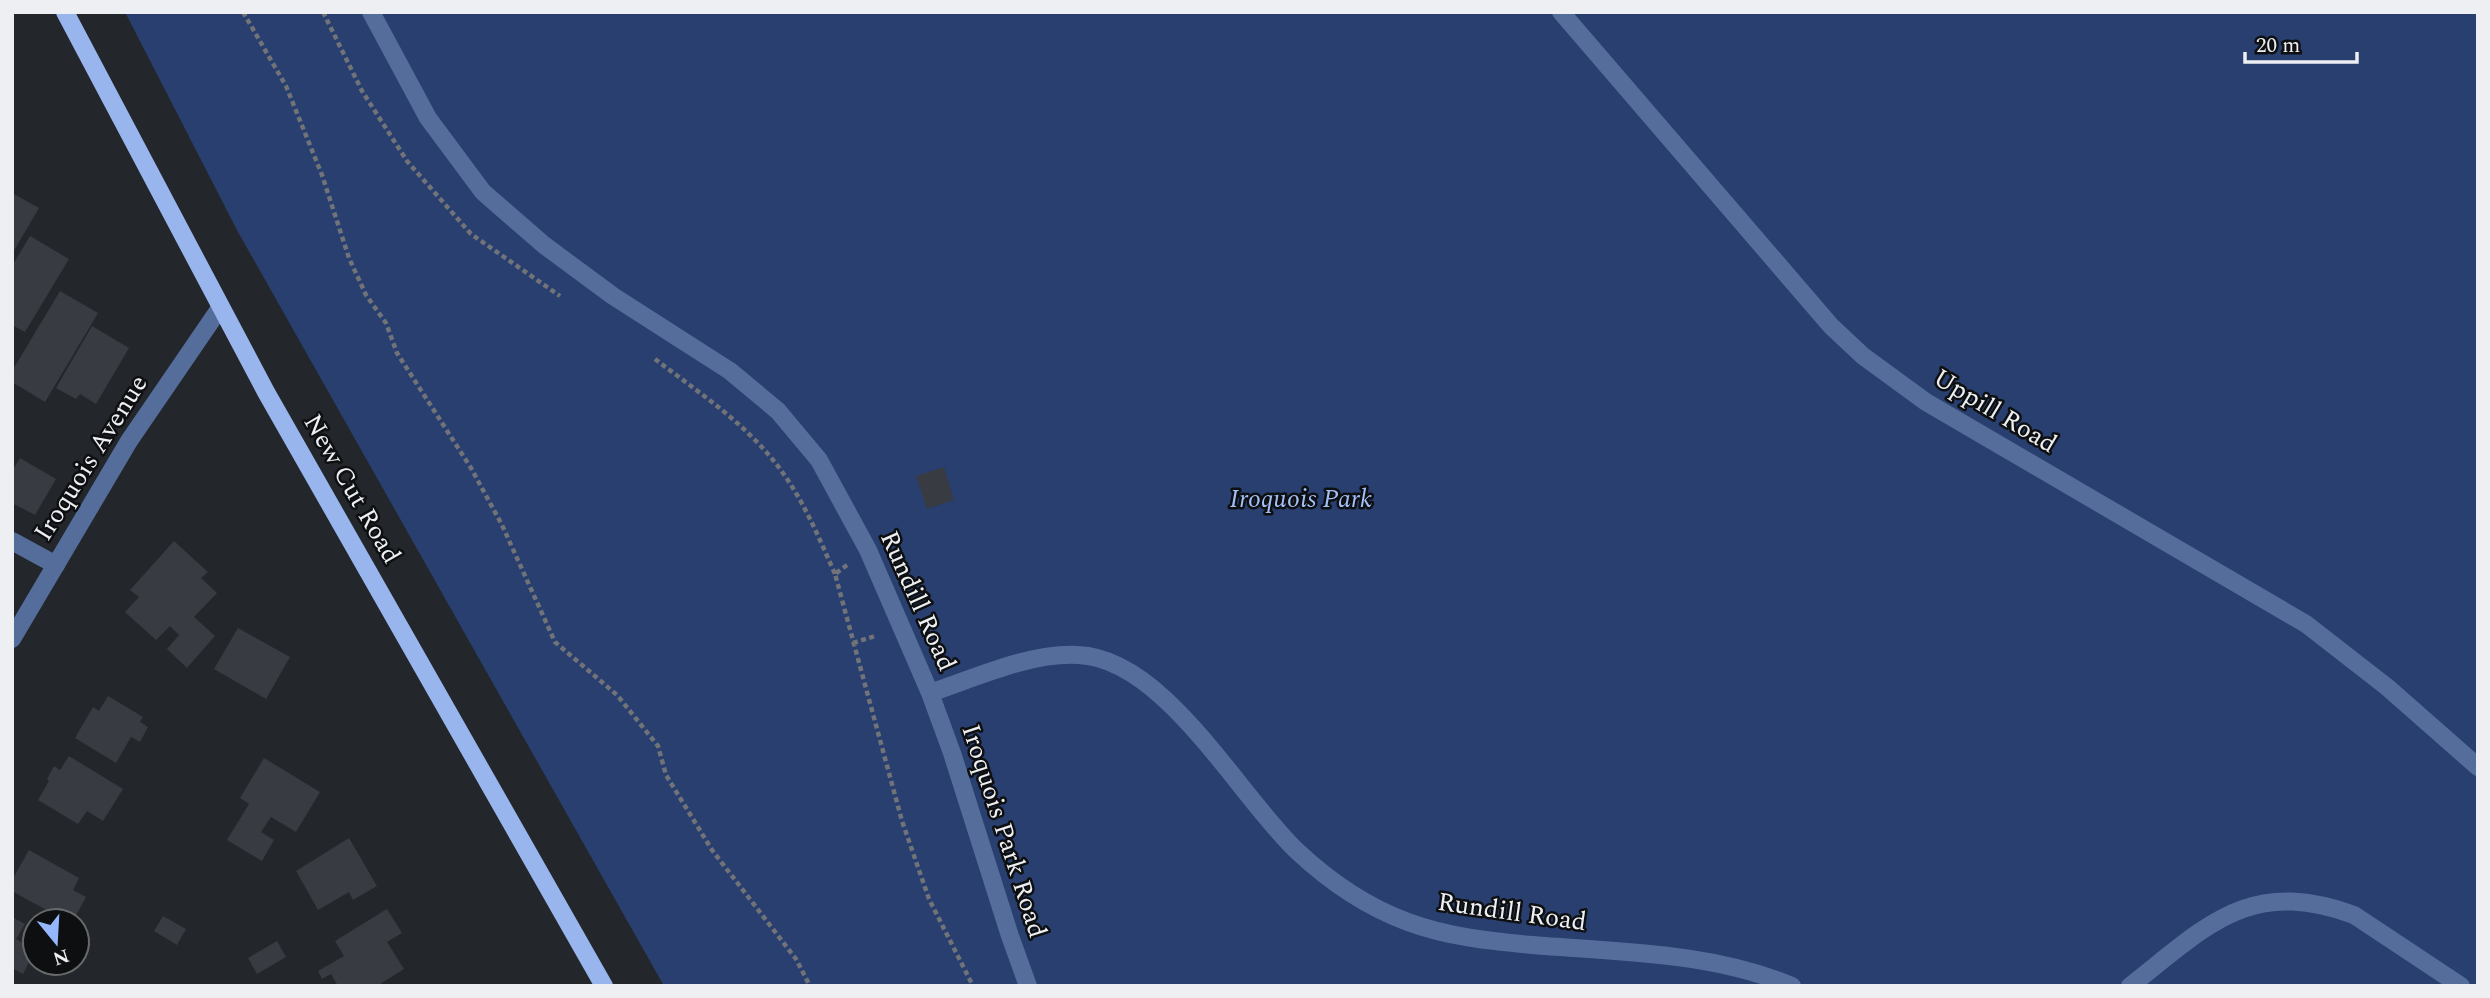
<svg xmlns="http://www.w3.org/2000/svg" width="2490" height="998" viewBox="0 0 2490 998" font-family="Spectral,serif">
<rect width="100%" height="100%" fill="#23262b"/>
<path fill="#283f6f" d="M125,12h2353v974h-1814l-426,-754z"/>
<path fill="#383b41" d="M12,193l27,15 -27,46z
M30,236l39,23 -44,73 -13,-7v-59z
M60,291l38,22 -53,89 -33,-20v-11z
M92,326l37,22 -33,56 -16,-10 -4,5 -20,-11z
M20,458l36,21 -21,36 -23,-12v-32z
M944,467l10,33 -27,9 -11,-33z
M174,541l34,31 -7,6 16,15 -23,24 21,19 -28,32 -20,-19 12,-14 -9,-9 -14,14 -31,-28 14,-15 -9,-7z
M238,628l52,29 -24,42 -52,-30z
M108,696l35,21 -3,5 8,5 -8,15 -9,-5 -15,26 -41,-25 18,-31 6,4z
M69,756l54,33 -20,32 -16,-10 -9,13 -40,-24 11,-19 -2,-2 7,-13 6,4z
M264,758l56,34 -24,40 -25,-15 -10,15 13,8 -12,21 -35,-21 22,-36 -9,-6z
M349,838l28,48 -24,14 -4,-8 -31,18 -22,-39z
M29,850l50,28 -6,12 13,7 -13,24h-7l-54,-30v-11z
M387,909l15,24 -15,9 17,27 -27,17h-39l-7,-12 -9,5 -4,-8 26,-15 -9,-15z
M163,916l23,13 -9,16 -23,-14z
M12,917l13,7 -9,15 19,11 -12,24 -11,-6z
M277,941l9,16 -29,17 -9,-16z"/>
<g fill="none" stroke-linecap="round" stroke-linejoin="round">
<path stroke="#717378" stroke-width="4.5" stroke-dasharray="5 3.5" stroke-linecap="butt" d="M243,12l43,74 36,89 27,83 17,37 20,28 11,30 74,115 31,57 53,117 62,53 41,51 8,29 46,75 84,109 14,27
M323,12l39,79 45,70 64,73 89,62
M655,359c43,33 92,65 125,110 24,32 39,69 55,105
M847,565l-12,9 67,247 27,78 44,87
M853,643l22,-7"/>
<path stroke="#556d9b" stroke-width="18" d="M12,541l44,24"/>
<path stroke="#556d9b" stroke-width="18" d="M371,12l57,106 55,74 61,53 69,51 117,75 48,40 41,49 49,90 62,143 22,60 58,183 18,50
M1561,12l270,314 32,30 63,46 380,222 81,63 91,80
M12,639l117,-198 91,-133
M930,693c45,-15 101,-41 148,-38 86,3 160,140 219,196 32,30 70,56 111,71 40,15 82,19 124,23 87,7 179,7 260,41
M2130,986c78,-61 119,-109 224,-71l107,71"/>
<path stroke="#98b5ee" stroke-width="18" d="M65,12l201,380 338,594"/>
</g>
<g text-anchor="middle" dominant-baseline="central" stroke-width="5" stroke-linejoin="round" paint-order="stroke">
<g font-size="26" fill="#edeff3" stroke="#0d0f11">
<text transform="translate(1995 411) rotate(31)">Uppill Road</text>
<text transform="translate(91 458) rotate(-58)">Iroquois Avenue</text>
<text transform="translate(352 489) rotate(60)">New Cut Road</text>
<text transform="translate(918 601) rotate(66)">Rundill Road</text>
<text transform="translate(1004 831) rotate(72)">Iroquois Park Road</text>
<text transform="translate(1512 912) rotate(8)">Rundill Road</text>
</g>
<g font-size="26" font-style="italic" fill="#a2bff7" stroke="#0d0f11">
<text x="1301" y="499">Iroquois Park</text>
</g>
</g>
<rect width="2490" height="998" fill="none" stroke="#edeff3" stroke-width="28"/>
<g transform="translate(56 942) rotate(162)"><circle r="33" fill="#0d0f11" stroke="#67696b" stroke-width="2"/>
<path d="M0-5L12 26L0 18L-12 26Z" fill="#94b7fd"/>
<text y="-10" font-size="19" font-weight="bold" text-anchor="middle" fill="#edeff3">N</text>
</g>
<path d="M2245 52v10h112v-10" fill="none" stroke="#edeff3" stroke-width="3.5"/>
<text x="2256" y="52" font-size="21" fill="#edeff3" stroke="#0d0f11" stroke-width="5" paint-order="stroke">20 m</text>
</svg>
